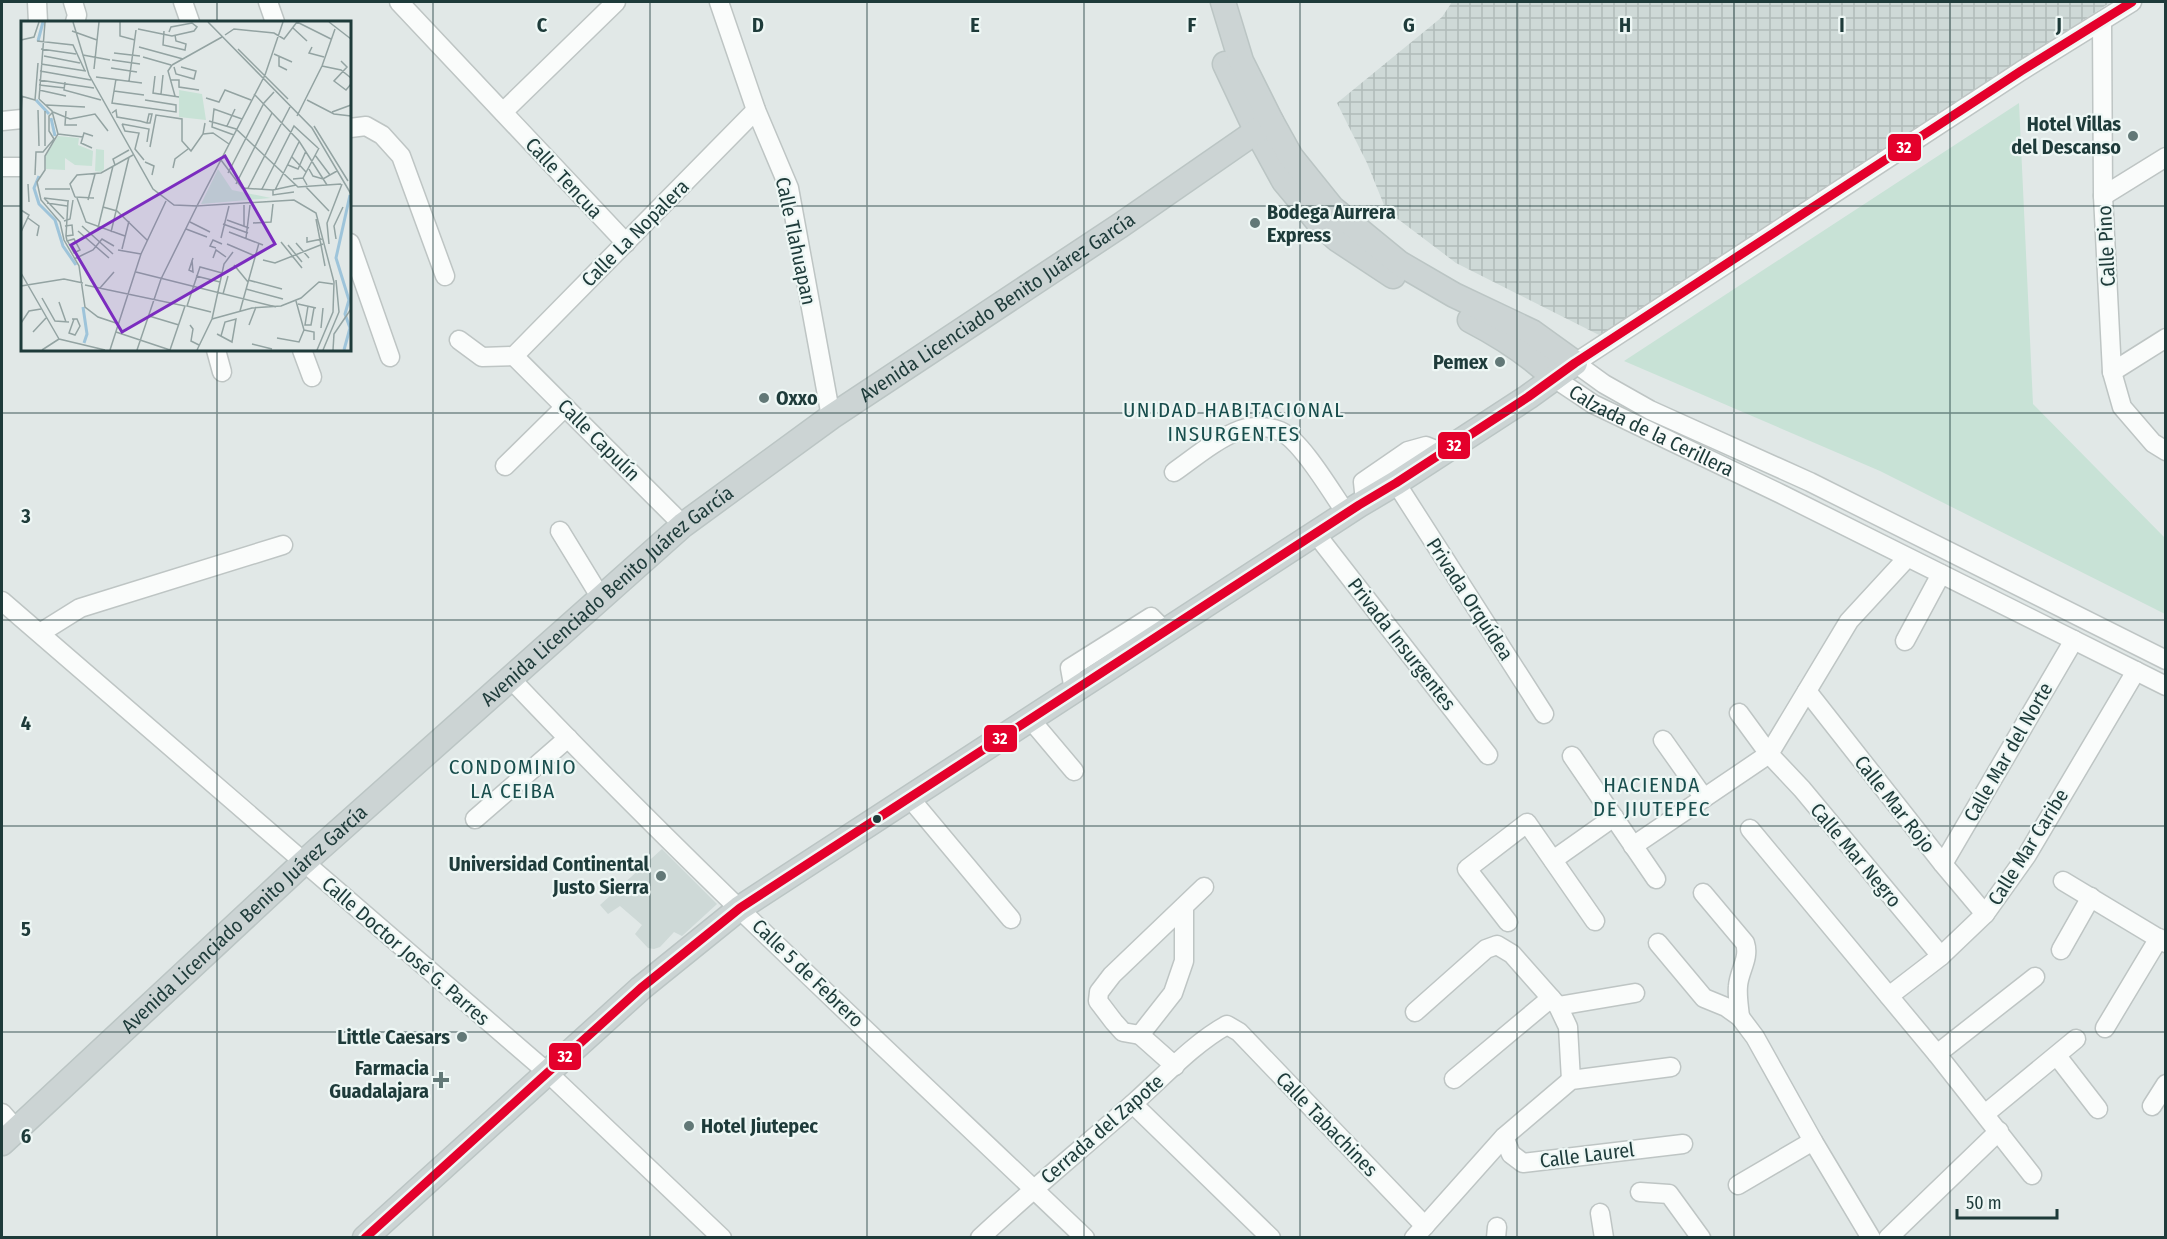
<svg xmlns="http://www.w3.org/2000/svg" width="2167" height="1239" viewBox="0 0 2167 1239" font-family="'Fira Sans Condensed',sans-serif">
<defs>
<pattern id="industrial-grid" width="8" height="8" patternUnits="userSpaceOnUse" patternTransform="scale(1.5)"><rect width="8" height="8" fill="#ced9d7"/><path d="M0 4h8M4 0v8" fill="none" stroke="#b0bbb9"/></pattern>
</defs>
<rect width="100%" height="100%" fill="#e1e8e7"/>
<path fill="#ced9d7" d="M662,849l55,55 -35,32 -8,-4 -14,15 -6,2 -6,-1 -13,-14 7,-9 -22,-19 -12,8 -8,-9z"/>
<path fill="url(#industrial-grid)" d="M1452,2h659l-510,334 -145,-73 -70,-53 -19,-47 -30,-60 105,-86z"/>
<path fill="#c8e2d6" d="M2019,103l14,301 132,134v76l-285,-143 -256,-110z"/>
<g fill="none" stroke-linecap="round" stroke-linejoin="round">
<defs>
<g id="minor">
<path d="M37,2l1,20"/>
<path d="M73,2l4,13 -2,7"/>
<path d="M183,2l7,20"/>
<path d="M268,2l7,20"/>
<path d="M399,2l227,241"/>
<path d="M719,2l37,108 33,78 42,229"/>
<path d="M2132,2l-111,69 -446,292 29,21 46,26 160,72 356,178"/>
<path d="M2102,21l1,175 9,176 10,35 31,36 13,8"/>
<path d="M503,112l113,-110"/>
<path d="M2,121l20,-2"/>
<path d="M350,128l16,-2 16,9 19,21 44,120"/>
<path d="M2,167h20"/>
<path d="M2103,196l63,-39"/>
<path d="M350,243l40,114"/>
<path d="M459,340l23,17 32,-1"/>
<path d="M216,350l6,22"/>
<path d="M302,350l10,27"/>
<path d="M514,356l242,-246"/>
<path d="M514,356l169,169"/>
<path d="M2112,372l54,-34"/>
<path id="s1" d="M1554,378l39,26 188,90 385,192"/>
<path d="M505,466l60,-59"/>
<path d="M1174,472c20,-14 42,-33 66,-42 11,-4 29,-4 40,1 21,9 52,62 66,82"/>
<path d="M1396,483l148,231"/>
<path d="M1365,501l-2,-19 45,-31 18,-5 15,6"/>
<path d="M560,531l41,67"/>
<path d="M1316,534l172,221"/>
<path d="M2,601l545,471 175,166"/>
<path d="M40,633l40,-25 203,-63"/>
<path d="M1905,641l36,-67"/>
<path d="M510,678c184,194 382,376 575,560"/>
<path d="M1074,690l-4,-22 81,-51 14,14"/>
<path d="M1807,691l136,173 42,50"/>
<path d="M1739,713l30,41 33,35 139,167"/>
<path d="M1031,720l43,51"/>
<path d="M1663,740l41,58"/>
<path d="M1572,756l84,123"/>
<path d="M909,797l102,122"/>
<path d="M475,819l93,-81"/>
<path d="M1750,829l187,225 95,121"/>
<path d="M1633,846l136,-92 80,-133 58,-63"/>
<path d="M1553,860l61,-43"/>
<path d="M1943,864l131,-224"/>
<path d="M2063,881l103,62"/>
<path d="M1703,893l42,50c5,15 -6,28 -7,43 -1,10 1,21 2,31"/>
<path d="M1184,908v53l-11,32 -33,42 -17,-3 -9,-10 -16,-21 1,-9 13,-17 92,-88"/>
<path d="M1508,922l-41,-53 60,-46 68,98"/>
<path d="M1658,943l46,55 22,9 14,10 15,20 58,104 58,97"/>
<path d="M2061,950l30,-53"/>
<path d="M1889,996l52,-40 44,-42 42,-59 109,-184"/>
<path d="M1558,1006l77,-13"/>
<path d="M1415,1012l71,-63 11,-4 15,9 46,52 10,21 3,53"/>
<path d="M2105,1028l54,-90"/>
<path d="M1140,1035l35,31"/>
<path d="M1937,1054l98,-77"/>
<path d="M2057,1056l41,53"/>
<path d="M1454,1079l97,-81"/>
<path d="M1133,1104l138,134"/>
<path d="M2152,1106l14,-22"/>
<path d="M2,1113l14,16"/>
<path d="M1985,1114l91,-75"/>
<path d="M1504,1137l7,17 12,9 160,-19"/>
<path d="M1738,1185l75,-44"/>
<path d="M1640,1192l29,2 32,44"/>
<path d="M1600,1213l4,25"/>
<path d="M980,1238c51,-48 104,-91 156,-137 28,-25 58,-58 91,-76l12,7 186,194"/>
<path d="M1414,1238l90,-101 67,-57 100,-13"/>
<path d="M1496,1238l1,-11"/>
<path d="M1888,1238l111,-107"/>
</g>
<g id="major">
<path d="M1225,64l31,66 28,51 36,43 17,15 56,37"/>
<path d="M1470,320c31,16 59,34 84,58"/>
<path id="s2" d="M2,1143l301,-280 380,-338 148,-108 290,-192 150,-104"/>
<path d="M365,1238l276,-250 99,-80 619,-403 37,-22 132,-86 47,-34 -43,-31 -78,-37 -55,-32 -67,-55 -41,-51 -20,-36 -30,-60 -18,-59"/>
</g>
</defs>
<use href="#minor" stroke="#bec5c4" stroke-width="21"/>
<use href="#major" stroke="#bbc5c4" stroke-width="27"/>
<use href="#minor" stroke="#fafcfb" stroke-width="18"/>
<use href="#major" stroke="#ccd4d4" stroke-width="24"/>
<defs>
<path id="bus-1" d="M365,1238l276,-250 99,-80 619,-403 37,-22 132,-86 47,-34 446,-292 111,-69"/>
</defs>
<use href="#bus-1" stroke="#eef7f5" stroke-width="14"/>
<use href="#bus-1" stroke="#e4002b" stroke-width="9"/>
</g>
<path fill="none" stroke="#1e3b3a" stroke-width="1.5" stroke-opacity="0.55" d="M217,2v20M433,2v1236M650,2v1236M867,2v1236M1084,2v1236M1300,2v1236M1517,2v1236M1734,2v1236M1950,2v1236M2,206h20M350,206h1816M217,350v888M2,413h2164M2,620h2164M2,826h2164M2,1032h2164"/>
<g fill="#627877" stroke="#eef7f5" stroke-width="2">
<circle cx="2133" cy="136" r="6"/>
<circle cx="1255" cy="223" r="6"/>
<circle cx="1500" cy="362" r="6"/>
<circle cx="764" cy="398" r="6"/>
<circle cx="661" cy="876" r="6"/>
<circle cx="462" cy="1037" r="6"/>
<path d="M438 1071h6v6h6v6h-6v6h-6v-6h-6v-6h6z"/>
<circle cx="689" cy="1126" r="6"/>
</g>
<circle fill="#1e3b3a" stroke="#eef7f5" stroke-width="2" cx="877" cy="819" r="5"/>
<g text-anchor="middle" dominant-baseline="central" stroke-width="4.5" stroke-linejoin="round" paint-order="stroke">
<g font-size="20" font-weight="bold" fill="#1e3b3a" stroke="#eef7f5" text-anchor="end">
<text x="2121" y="124">Hotel Villas<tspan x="2121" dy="23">del Descanso</tspan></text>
<text x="1267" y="212" text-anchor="start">Bodega Aurrera<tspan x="1267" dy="23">Express</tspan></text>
<text x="1488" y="362">Pemex</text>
<text x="776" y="398" text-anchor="start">Oxxo</text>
<text x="649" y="864">Universidad Continental<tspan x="649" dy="23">Justo Sierra</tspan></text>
<text x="450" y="1037">Little Caesars</text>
<text x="429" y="1068">Farmacia<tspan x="429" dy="23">Guadalajara</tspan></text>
<text x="701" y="1126" text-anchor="start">Hotel Jiutepec</text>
</g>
<g font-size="20" fill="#1e3b3a" stroke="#eef7f5">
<text transform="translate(564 178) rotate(47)">Calle Tencua</text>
<text transform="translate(635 233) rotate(-45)">Calle La Nopalera</text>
<text transform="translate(796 241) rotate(78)">Calle Tlahuapan</text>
<text transform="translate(2106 246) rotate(-93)">Calle Pino</text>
<text stroke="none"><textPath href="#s2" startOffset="1302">Avenida Licenciado Benito Juárez García</textPath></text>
<text stroke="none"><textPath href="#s1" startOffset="111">Calzada de la Cerillera</textPath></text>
<text transform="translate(599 440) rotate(45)">Calle Capulín</text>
<text stroke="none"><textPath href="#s2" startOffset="816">Avenida Licenciado Benito Juárez García</textPath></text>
<text transform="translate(1470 599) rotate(57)">Privada Orquídea</text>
<text transform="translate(1402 644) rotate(52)">Privada Insurgentes</text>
<text transform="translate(2008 752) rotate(-60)">Calle Mar del Norte</text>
<text transform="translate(1895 804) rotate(52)">Calle Mar Rojo</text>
<text transform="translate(2028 847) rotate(-58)">Calle Mar Caribe</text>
<text transform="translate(1856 855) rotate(50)">Calle Mar Negro</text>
<text stroke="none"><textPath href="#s2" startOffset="330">Avenida Licenciado Benito Juárez García</textPath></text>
<text transform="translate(406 951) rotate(41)">Calle Doctor José G. Parres</text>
<text transform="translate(808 973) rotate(44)">Calle 5 de Febrero</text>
<text transform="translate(1327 1124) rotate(46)">Calle Tabachines</text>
<text transform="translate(1102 1129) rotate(-41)">Cerrada del Zapote</text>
<text transform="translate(1587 1155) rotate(-7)">Calle Laurel</text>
</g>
<g font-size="21" letter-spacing="1.5" fill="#194e4d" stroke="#eef7f5">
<text x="1234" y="410">UNIDAD HABITACIONAL<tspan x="1234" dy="24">INSURGENTES</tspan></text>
<text x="513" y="767">CONDOMINIO<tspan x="513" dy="24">LA CEIBA</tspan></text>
<text x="1652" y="785">HACIENDA<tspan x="1652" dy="24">DE JIUTEPEC</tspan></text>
</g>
</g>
<g transform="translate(21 21)">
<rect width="330" height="330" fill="#e1e8e7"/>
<path d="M158,69l23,4 4,26 -27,-3zM37,115l21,2 -1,7 15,6 -1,15 -17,-1 -10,-7v12l-19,-1 -1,-12zM75,128l8,1v19l-3,3 -6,-1zM197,148l14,21 39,8 -70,6z" fill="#c8e2d6"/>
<path fill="none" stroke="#9ec4da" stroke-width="3" d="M17,20l5,-19M15,79l13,14M30,97l4,18M18,155l-5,12 5,16 16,16 8,26 13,19M62,286l4,27 -3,9M323,329l6,-22 -5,-14 4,-14 -13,-42 14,-63"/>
<path fill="none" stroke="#93a3a2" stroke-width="1.5" d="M52,1l16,53 64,114 21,16 23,1 -36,73 -24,71M99,1v14l15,4M187,1l104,106 39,66M262,1l-18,53 -68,131 97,-6 22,13 18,69 -1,30 -16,38M276,1l34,17M308,1l22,17M272,7l14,13M117,8l34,7 22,-5 3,-4 -5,-4 -21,4 -2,5M51,10l25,9M143,10l-1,14 22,5 1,-6 -10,-3 -1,-6M204,14l9,-6 40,4 10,6 13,-17M0,19l13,-3 5,-15M16,20l36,4 12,26M118,26l44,12M291,26l-3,6 15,4M20,28l35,5M217,28l50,50M93,32l26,3M253,33l18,8M62,34l27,5M23,35l36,7M258,35v10l8,4M122,36l28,8M91,39l28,4M320,40l6,6 -13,14 12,9 5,-6M20,43l45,7M151,44l50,-28M151,44l-4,6 7,25M301,45l19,4 10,8M153,46l2,7 18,5 2,-8 -15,-4M90,47l26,4M73,48l5,-47M19,50l51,9M134,55l-2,17 26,4M75,56l46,6M95,58l-4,24 64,9v-7l-31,-5M18,59l55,8M150,59h8v7l20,3M108,60l7,-51M44,61l-1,8 37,10M18,64l26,3M18,69l27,6M93,70l30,4M140,73l2,-19M233,73l45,47 28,44M0,75l14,4 3,-37M185,77l13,4 6,-12 26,10M18,78l13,12 6,23 -13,22v14l-8,12 4,18 19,22 4,18 15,26 6,41 13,10 21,7M18,78l6,-77M286,79l27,14 17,2M25,84l39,2M17,89l1,36M24,90v35M45,90l-1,14h12M32,91l17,7 25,-5 13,17M311,91l19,-7M91,92l4,-3 1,7 23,4 7,2h3l2,-9h-3l-2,9M0,93l1,-18M276,95l25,-50 13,-37M188,100l27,8 62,58 43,-3M101,103l3,7 14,2 -4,16 9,11M101,103l27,5 -2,13M206,105l8,-17M293,105l34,55M37,113l25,3M182,113l10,-1 16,11M213,114l-22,-8 2,-18 28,10M129,126l6,-32 26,4v22l9,10 12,-17 2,-11M71,127l-11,-5 3,-10 9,3M294,134l15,20M271,136l14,15M200,139l21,28 31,2 23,-5M124,141l9,4 -2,9M94,144l-2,-6 16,-9M267,144l10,4 8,-18M152,147l2,-9 13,-10M288,148l4,7 10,3 14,-8M207,152l36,-70 10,-11M14,154l1,-23h7l11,-13 -5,-8v-15l3,-3M282,157l16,-30M272,158l10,-1 4,7M7,163l1,18M215,163l36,-71M285,166l23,24M227,167l42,-81M24,168h25M241,168l32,-63 24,22M252,169v5l21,-3M254,169l24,-48M54,176l-5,-13 7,-9 24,-2 32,-18M54,176l19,1M23,177l20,21M23,177l25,3M56,177l9,24 39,14M67,179l7,-26M26,182l20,3M82,186l14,4 30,29M0,189l8,5 -8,17M7,197l11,8 -2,10M295,198l9,47M206,199l22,8M43,200l6,-2 3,-19M169,201l20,10M232,202l18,-1 2,-18M202,203l25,9M44,205l7,-1 1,10 -7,1M61,205l31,28M223,205v-21M77,207l15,-62M165,208l21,8M57,210l31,27M90,211l18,-75M208,211l34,13M286,216v5l15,-3M200,217l8,-32M225,217l4,-33M315,218l-2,-13 9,-19M46,220l7,-2 6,11 -6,3 -6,-11 -1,-1 -1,-5 2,-35M260,221l21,26M275,222l13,15M206,223l28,12M308,223l-2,-21 15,-39M267,224l14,17M195,227l-6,-2 3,-6 9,4M101,228l7,-28M97,229l23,4M192,237l3,-8 10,7M53,238l19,-9 9,-11 12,7M171,239l1,12 -4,-2 4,-12M242,239l12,3 48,-19M213,244l14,17M115,251l140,35M0,252l38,66M175,255l24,6M227,259l34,9M64,264l100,21 -15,44M0,265l43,-7 19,4M79,267l14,-16M225,268l37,10M202,273l5,-18M21,277l13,23 14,1M38,281l7,20M277,283l18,4M287,285l-3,19h6l3,-17M219,290l19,-68M190,291l-24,-6 13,-39 22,6M128,295l30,9M51,298h5l3,7 -5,9 -6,-2 5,-14M191,298l40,-11 29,-2 20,-8 18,-16 14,2M191,298l12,-55 9,-12M0,302l8,-12 12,-2M169,304l3,4 -2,12 8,4M228,304l7,-18M300,307l2,-20M283,309l10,2v8M12,311l13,-14M95,311l54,18M196,313l15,8 4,-23 -11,3 -4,14M256,317l22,4 5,-12 -8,-29M38,318l46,11M231,323l20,5M21,329l17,-11M89,329l31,-96 25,-53M176,329l15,-31M302,329l16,-38 -3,-32M312,329l1,-16 17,-25"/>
<path fill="#7b2cbf" fill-opacity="0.15" stroke="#7b2cbf" stroke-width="3" d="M204,135l50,88 -153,88 -51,-87z"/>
<rect width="330" height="330" fill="none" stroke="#1e3b3a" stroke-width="3"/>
</g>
<g font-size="20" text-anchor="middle" font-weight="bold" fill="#1e3b3a" stroke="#eef7f5" stroke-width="4.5" stroke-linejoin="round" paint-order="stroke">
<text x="542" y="32">C</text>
<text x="758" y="32">D</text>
<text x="975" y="32">E</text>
<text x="1192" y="32">F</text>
<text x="1409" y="32">G</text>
<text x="1625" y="32">H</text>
<text x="1842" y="32">I</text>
<text x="2059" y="32">J</text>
<text x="26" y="523">3</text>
<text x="26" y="730">4</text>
<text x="26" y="936">5</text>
<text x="26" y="1143">6</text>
</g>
<g stroke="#eef7f5" stroke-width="2">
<rect x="1887" y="133" width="35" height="29" rx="6" fill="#e4002b"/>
<rect x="1437" y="431" width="34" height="29" rx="6" fill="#e4002b"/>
<rect x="983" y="724" width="35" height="29" rx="6" fill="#e4002b"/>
<rect x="548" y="1042" width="34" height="29" rx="6" fill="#e4002b"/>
</g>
<g font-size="16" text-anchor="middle" font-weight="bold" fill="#fff">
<text x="1904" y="153">32</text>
<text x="1454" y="451">32</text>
<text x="1000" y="744">32</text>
<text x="565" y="1062">32</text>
</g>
<rect width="2167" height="1239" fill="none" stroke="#1e3b3a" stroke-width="6"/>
<path d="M1957 1209v9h100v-9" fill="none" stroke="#1e3b3a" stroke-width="3"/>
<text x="1966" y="1209" font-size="18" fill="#1e3b3a" stroke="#eef7f5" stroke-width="4.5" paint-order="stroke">50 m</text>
</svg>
